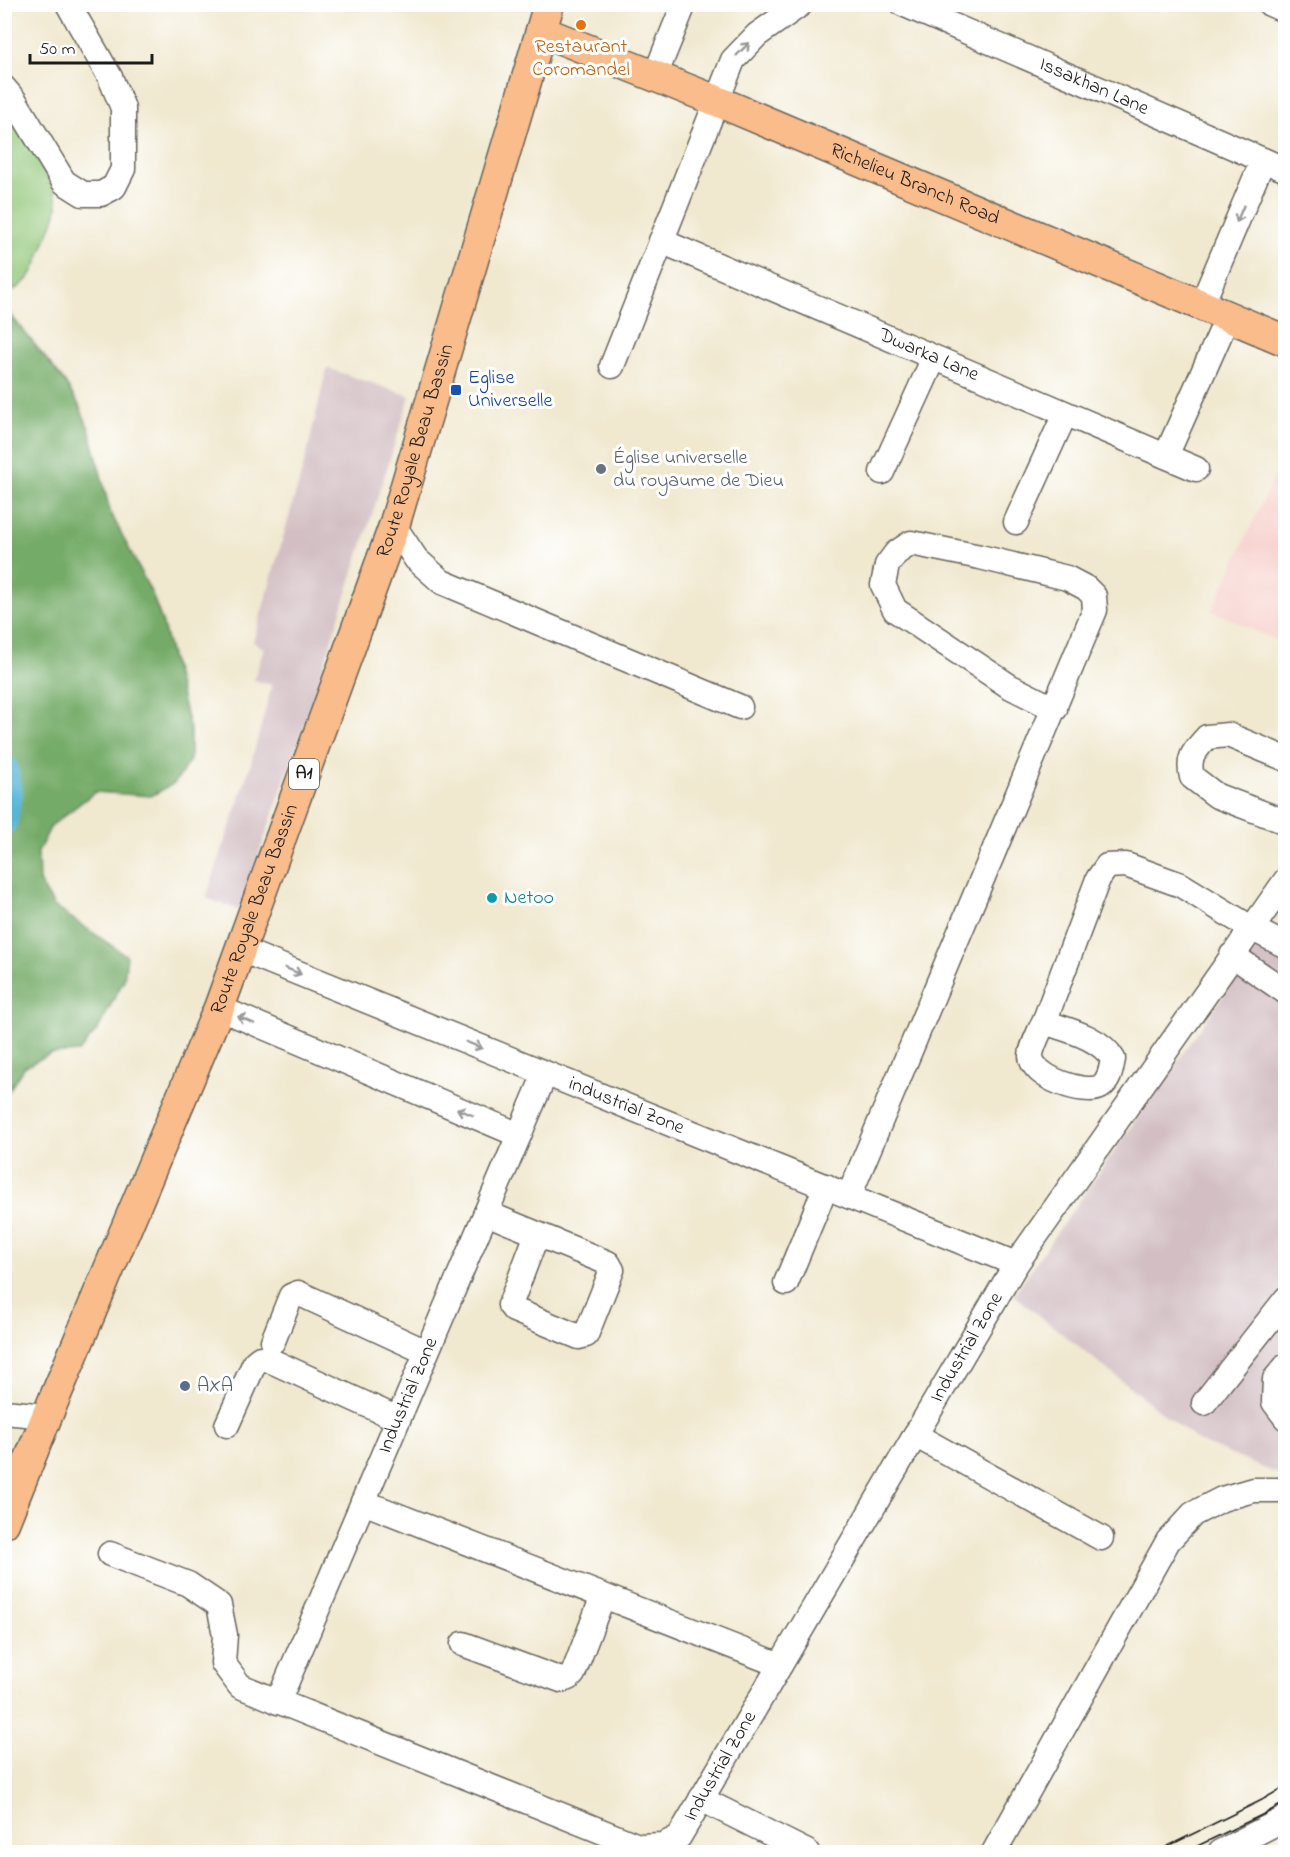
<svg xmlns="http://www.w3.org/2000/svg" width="1290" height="1857" viewBox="0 0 1290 1857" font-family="'Indie Flower',sans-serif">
<rect width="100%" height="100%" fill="#fff"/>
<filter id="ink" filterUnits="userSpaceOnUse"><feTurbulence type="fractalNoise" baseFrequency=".0167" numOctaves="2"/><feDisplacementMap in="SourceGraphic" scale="12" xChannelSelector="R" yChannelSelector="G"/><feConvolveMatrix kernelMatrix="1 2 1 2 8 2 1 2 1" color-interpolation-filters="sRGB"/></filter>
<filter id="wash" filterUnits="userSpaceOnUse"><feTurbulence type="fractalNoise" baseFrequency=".008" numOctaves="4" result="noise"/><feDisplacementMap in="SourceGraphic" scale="24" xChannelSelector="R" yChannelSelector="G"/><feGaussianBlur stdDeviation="1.35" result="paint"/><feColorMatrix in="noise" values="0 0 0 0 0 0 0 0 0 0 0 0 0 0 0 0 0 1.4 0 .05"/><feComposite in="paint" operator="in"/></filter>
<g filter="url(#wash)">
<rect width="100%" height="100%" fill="#f0e8cf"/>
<path fill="#f7d0cc" d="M1285,453v191l-73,-33z"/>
<path fill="#d2bec3" d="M327,368l83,28 -102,318 -69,196 -33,-12 44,-131 22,-82 -18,-5 10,-32 -11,-6 52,-181z
M1268,932l17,9v536l-87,-36 -185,-146z"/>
<path fill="#91c678" stroke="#56714a" stroke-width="1.5" d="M4,109c13,19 56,78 53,98 -1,13 -10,28 -14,40 -8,21 -11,33 -31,44l-8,-3z"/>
<path fill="#74ab68" stroke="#486442" stroke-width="1.5" d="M5,308l59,73 15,24 11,26 20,80 42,83 10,27 28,108v31l-15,23 -24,13 -56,-4 -44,34 -13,26 1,29 15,25 73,50 -3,24 -26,49 -19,23 -29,2 -26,13 -19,30z"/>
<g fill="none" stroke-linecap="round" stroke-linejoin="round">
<path stroke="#58b5d6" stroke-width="28" d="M4,768l5,26 -5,27"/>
</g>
</g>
<g filter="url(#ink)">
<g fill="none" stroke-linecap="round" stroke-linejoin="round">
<defs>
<g id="minor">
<path id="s1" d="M903,4l383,166"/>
<path d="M1270,4l16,7"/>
<path d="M655,76l29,-72"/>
<path d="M4,88l11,13 49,81 19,12h18l13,-7 9,-18v-61l-13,-31 -42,-73"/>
<path id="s2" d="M661,241l535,228"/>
<path d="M1202,304l61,-144"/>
<path d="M612,366l121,-306 24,-25 44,-31"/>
<path d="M1166,456l62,-140"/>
<path d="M882,472l52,-114"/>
<path d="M1016,522l49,-108"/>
<path d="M394,526l22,33 26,23 298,125"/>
<path d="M1286,759l-58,-24 -21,2c-13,15 -20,20 -15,40l25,19 69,26"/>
<path id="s3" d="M239,949l777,315"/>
<path d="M1232,955l54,37"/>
<path d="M219,1008l300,127"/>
<path d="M1044,1022c23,8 56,15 69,37 -2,10 -3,22 -13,28 -15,8 -68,-9 -69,-31 0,-9 11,-29 15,-39 17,-46 35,-92 52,-138l9,-13 19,-1 55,20 70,43 35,18"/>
<path d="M849,1196l246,-586 -1,-14 -8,-8 -19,-10 -87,-21 -69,-14 -15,10 -9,12 -4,20 12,25 114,76 46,23"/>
<path d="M486,1213l122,50 4,7 -26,65 -7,2 -65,-27 -4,-5 27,-71"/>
<path d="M786,1283l40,-97"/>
<path d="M273,1341l18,-45 7,-3 128,59"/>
<path d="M1286,1366l-11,13 -1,23 12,16"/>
<path d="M1204,1403l82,-104"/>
<path d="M4,1412l43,4"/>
<path d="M227,1425l28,-63 5,-4 7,1 131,60"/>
<path d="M915,1435l186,103"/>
<path d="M363,1502l417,163"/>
<path id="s4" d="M110,1554l78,30 31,21 6,30 -2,28 17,23 398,160 25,-1 16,-8 337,-573 270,-384"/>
<path d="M463,1644l98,36 8,-2 4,-4 30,-78"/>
<path id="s5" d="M278,1702l267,-628"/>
<path d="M701,1799l106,53"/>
<path d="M994,1852l174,-311 25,-27 29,-15 31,-9h33"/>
<path d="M1220,1852l66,-34"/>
</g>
<g id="major">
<path id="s6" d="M541,31l176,70 569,240"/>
<path id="s7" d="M4,1523l43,-107 172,-408 175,-482 155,-522"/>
</g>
</defs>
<use href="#minor" stroke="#66635b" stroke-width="27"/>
<use href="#major" stroke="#66635b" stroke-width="33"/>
<use href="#minor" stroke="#fff" stroke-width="24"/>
<use href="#major" stroke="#f9bc8a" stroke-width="30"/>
<path stroke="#1c1c1c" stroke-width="1.5" d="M1156,1852l104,-51 26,-15
M1185,1852l83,-40 18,-10"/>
</g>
<defs><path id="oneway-shaft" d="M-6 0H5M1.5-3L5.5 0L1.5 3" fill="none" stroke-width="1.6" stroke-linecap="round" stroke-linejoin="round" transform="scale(1.5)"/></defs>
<g stroke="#999">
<use href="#oneway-shaft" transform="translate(743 49) rotate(-45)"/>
<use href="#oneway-shaft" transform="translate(1240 214) rotate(113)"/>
<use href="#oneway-shaft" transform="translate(293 971) rotate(22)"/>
<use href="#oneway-shaft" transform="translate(246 1020) rotate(-157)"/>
<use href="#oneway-shaft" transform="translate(474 1045) rotate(22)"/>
<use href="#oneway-shaft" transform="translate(465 1112) rotate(-157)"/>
</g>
</g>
<circle fill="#e8710a" stroke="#fff" stroke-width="2" cx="581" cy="25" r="6"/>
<rect fill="#1a4fb4" stroke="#fff" stroke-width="2" x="450" y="384" width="12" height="12" rx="3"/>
<circle fill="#6b7280" stroke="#fff" stroke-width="2" cx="601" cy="469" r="6"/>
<circle fill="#0f9aa8" stroke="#fff" stroke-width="2" cx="492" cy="898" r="6"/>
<circle fill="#5c6f8a" stroke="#fff" stroke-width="2" cx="185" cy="1386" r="6"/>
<g text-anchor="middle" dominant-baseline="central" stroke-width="6" stroke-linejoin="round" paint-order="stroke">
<rect fill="#fff" stroke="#606060" stroke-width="1.5" x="289" y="759" width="30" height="30" rx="4.5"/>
<g font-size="18" font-weight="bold" fill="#1c1c1c">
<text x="304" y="774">A1</text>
</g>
<g font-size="20" fill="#c56008" stroke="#fff">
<text x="581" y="47">Restaurant<tspan x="581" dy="23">Coromandel</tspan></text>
</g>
<g font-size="20" fill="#1c1c1c" stroke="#fff">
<text stroke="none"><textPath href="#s1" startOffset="208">Issakhan Lane</textPath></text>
<text stroke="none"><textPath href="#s6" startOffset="404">Richelieu Branch Road</textPath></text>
<text stroke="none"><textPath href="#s2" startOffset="291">Dwarka Lane</textPath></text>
<text stroke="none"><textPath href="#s7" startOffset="1149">Route Royale Beau Bassin</textPath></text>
<text stroke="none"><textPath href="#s7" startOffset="663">Route Royale Beau Bassin</textPath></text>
<text stroke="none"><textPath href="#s3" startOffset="418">industrial Zone</textPath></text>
<text stroke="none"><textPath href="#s4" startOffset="1248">Industrial Zone</textPath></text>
<text stroke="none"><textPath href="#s5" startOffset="333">Industrial Zone</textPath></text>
<text stroke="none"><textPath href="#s4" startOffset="762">Industrial Zone</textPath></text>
</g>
<g font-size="20" fill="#164399" stroke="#fff" text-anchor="start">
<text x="468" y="378">Eglise<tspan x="468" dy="23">Universelle</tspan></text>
</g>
<g font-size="20" fill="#5b616d" stroke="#fff" text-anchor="start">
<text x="613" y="458">Église universelle<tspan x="613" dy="23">du royaume de Dieu</tspan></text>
</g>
<g font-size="20" fill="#0d838f" stroke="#fff" text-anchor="start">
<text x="504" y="898">Netoo</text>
</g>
<g font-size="20" fill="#4e5e75" stroke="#fff" text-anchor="start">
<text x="197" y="1386">AXA</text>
</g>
</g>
<rect width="1290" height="1857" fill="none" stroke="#fff" stroke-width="24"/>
<path d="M30 54v9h122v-9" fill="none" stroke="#1c1c1c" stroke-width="3"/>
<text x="39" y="54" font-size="18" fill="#1c1c1c" stroke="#ffffff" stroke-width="4.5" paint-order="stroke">50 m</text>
</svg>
